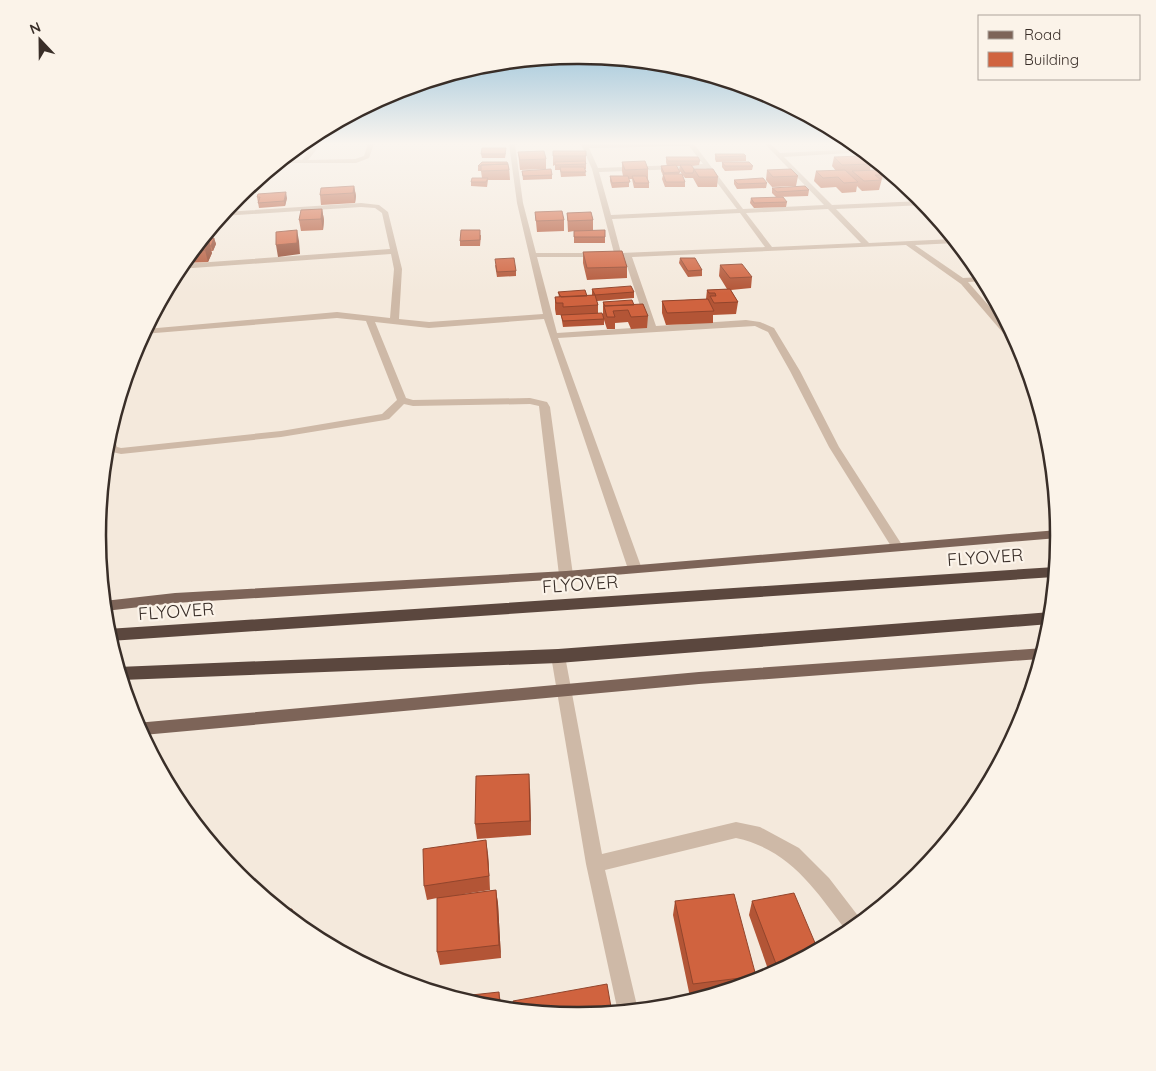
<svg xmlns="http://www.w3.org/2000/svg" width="1156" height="1071" viewBox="0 0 1156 1071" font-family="Quicksand,sans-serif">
<rect width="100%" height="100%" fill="#f4e9dc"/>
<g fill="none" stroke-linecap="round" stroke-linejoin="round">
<path fill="#ceb9a7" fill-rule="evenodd" d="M315,144h6l-13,16 47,-1 9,-3 4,-12h6l-5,14 -13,5h-78l4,-3h20z
M509,144h6l8,59 13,50h78l-22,-84 -11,-25h113l49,65 81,-4 -59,-61h6l9,9 81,-4 4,3 -81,5 48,48 90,-4 3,4 -89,4 33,34 84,-4 3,4 -41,2 48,33 19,-1 2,4 -16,1 43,49 9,17h-4l-55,-64 -55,-39 -274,12 24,69 90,-6 14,2 14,6 26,43 39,76 65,101 -2,3h-8l-65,-104 -39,-76 -22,-39 -13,-6 -197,12 84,231 -2,3h-10l-2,-3 -84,-250 -115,9 -54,-6 31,76 7,2 117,-2 17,4 3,5 23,168 -2,3h-10l-2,-3 -20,-169 -9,-2 -117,2 -9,-2 -15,15 -4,1 -104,17 -160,17 -13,-3 -1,-10 29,-93 4,2 -26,87 3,10 4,1 160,-17 101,-17 15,-14 -31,-79 -29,-3 -194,16 3,-5 191,-17 53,6 4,-49 -3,-15 -213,15 4,-5 208,-15 -8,-36 -7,-5 -14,-1 -139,9 3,-4 136,-9 18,2 9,7 14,57 -3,50 30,3 114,-8 -26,-111zM689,146l14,18 -105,4 -9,-20zM706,168l31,41 -126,6 -12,-43zM828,209l33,34 -89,4 -26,-34zM740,213l25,34 -144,6 -9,-34zM537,257h87l23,70 -90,6z
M866,174l30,4 4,4 -36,-5 -1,-1z
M558,651l5,1 2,4 37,198 134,-32 24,5 39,21 30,30 33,43 -14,12c-32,-42 -57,-83 -112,-95l-131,32 33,140 -20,2 -32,-148 -35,-208 2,-4z"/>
<path fill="#7d6458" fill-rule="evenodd" d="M1058,530v8l-492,41 -391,24 -70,8 -1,-10 71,-8 391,-22z
M1044,648l-4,11 -341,25 -556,51 -7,-12 563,-51z"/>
<path fill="#5b473e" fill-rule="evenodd" d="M1055,567l-1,10 -944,64 -3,-12z
M1051,612l-1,12 -492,39 -436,17 -4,-13 440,-18z"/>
</g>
<path fill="#b35536" d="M553,151l33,5v13h-1l1,7 -25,1 -1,-7h-5v-5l-2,1z
M518,152l28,7v10l-26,1z
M506,153l-1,5h-23l-1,-4z
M715,154l31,2v5l-30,1 -1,-3z
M666,157l34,4 -1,4 -7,1 2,3 24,8 -1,10h-19l-5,-9h-8l-6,-8 1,-4h-4l4,6 -1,2 6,8v5h-20l-3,-8 1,-4 -2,-4v-5h6l-1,-4z
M834,157l37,7 -1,6 13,5 -4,15 -17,1 -5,-5 -1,6 -14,1 -6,-6 -15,1 -7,-7 2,-10h20l-4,-5z
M622,162l26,7v10l1,4v5h-15l-2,-9h-3v8l-17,1 -2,-7v-5h13l-1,-5z
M722,162l31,4 -1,4 -27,1 -3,-4z
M478,166h31l1,14h-22l-1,7 -16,-1v-4l11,-4 -1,-7h-3z
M767,170l31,6 -2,10 -24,1 -6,-7z
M522,171l30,4v4l-29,1z
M734,180l33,3 -1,5 -29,1 -3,-5z
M354,186l2,10 -1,7 -34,2 -1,-10z
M772,188l37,2 -1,6 -32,1 -4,-4z
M257,197l30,1 -2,8 -26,2z
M751,198l36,4 -1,5 -32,1 -4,-5z
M322,209l2,11 -1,10 -22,1 -2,-11z
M535,212l29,8v11l-27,1z
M567,213l26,7v11l12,6v6h-31v-12l-6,1z
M481,235l-1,11h-20v-5z
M214,238l2,6 -3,7h-2l1,2 -4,9 -25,1 20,-24z
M583,252l44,15v11l-40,2 -4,-17z
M680,258l22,12v6l-14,1 -9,-14z
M495,265l21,6v5l-19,1z
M720,265l32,12 -1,11 -20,2 7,12 -2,12 -23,1v8l-47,2 -4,-12v-12l44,-2 1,-9 20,-1 -8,-13z
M592,289l42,3v6l-37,3 1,4v8l5,4v-15l31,3 14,11 -1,12 -16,1 -3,-7 -13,1v6h-8l-3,-9v5l-41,2 -2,-12h2h-7l-1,-6v-12h4l-1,-5 29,4 5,-1z
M530,788l1,47 -54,4 -2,-15z
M488,854l2,36 -32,5 38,-5 2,14 3,54 -61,7 -3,-13v-54l-10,2 -3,-14z
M675,901l81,75 -2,6 -42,13 -22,2 -17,-82z
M752,901l66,49 -48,25 -21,-60z"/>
<path fill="#92452c" d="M354,186l2,10 -1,7 -2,-13z
M286,192l1,6 -2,8 -1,-5z
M322,209l2,11 -1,10 -2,-11z
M297,230l2,11 1,13 -22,3 -2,-12z
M214,238l2,6 -3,7 -2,-5z
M209,242l3,11 -4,9 -3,-12z
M529,774l1,14 1,47 -1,-14z
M486,840l2,14 2,36 -1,-14z
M496,890l2,14 3,54 -2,-13z
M292,909l6,14v1l-7,-5z
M499,992l3,16h-2z"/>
<path fill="#d0633f" stroke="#92452c" d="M482,148h24l-1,6h-24z
M544,151l2,8 -26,1 -2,-8z
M553,151h33v5h-33z
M715,154h29l2,2 -29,1z
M862,156l9,8 -29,1 -8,-8z
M666,157h32l2,4h-32z
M585,161l1,3 -31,1v-3z
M645,161l3,8 -23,1 -3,-8z
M482,162h25l1,2 -27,1v1h-3z
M722,162h27l4,4h-28z
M508,164l1,6 -28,1v-6z
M676,165l4,7 -16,1 -3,-7z
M680,165h11l3,4 -1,4h-8z
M560,167h24l2,5h-25z
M551,169l1,6 -29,1 -1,-5z
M694,169h19l5,8h-19z
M791,169l7,7 -25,1 -6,-7z
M845,170l13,12 -14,1 -6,-6 -15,1 -7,-7z
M877,170l6,5h-8l6,5 -17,1 -12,-10z
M663,174h19l3,8h-19z
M610,176h18l2,6 -18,1z
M632,176h14l3,7h-14z
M472,178h16l-2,4h-15z
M763,178l4,5 -29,1 -4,-4z
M354,186l-1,7 -33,2 1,-7z
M805,186l4,4 -32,2 -5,-4z
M286,192l-2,9 -26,2 2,-6h-3l1,-3z
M783,197l4,5 -33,1 -3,-5z
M322,209l-1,10 -22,1 2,-10z
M562,211l2,9 -28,1 -1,-9z
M591,212l2,8 -25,1 -1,-8z
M297,230v13l-21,2v-13z
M461,230h19v10l-20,1z
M605,230v7h-31v-6z
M214,238l-3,8h-1l-1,-4h-9l3,-3z
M200,242h9l-4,8 -12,1z
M622,251l5,16 -40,1 -4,-16z
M514,258l2,13 -19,1 -2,-13z
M680,258h15l7,12 -14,1z
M742,264l10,13 -22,1 -10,-13z
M631,286l3,6 -39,3 -3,-6z
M730,289l8,13 -24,1 -4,-7h6l-1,-3h-6l-2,-3z
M585,290l2,6 -26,1 -3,-5z
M595,295l3,10 -35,2v-4h-7l-1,-6z
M708,299l6,12 -47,2 -5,-12z
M632,300l2,5 -29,1 -2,-4z
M643,304l5,12 -17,1 -3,-7 -15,1 2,6h-8l-3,-11z
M602,313l2,6 -41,2 -2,-6z
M529,774l1,47 -55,3 1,-48z
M486,840l3,36 -65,10 -1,-37z
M496,890l3,55 -62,7v-54z
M794,893l24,57 -34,18 -6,1 -26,-68z
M734,894l22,82 -63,8 -18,-83z
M292,909l-1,10 -9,-8z
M607,984l5,29 -34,3 -64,-6 -1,-9z
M499,992l1,16 -16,-1 -31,-10z"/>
<linearGradient id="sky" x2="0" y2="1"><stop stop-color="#7bb3d3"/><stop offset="0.49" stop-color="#faf5ef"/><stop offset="1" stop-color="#faf5ef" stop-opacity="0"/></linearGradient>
<rect width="1156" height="293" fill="url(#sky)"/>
<g text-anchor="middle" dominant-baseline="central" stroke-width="4.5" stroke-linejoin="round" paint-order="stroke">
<g font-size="18" fill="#392e28" stroke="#fbf3e9">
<text transform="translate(985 557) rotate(-4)">FLYOVER</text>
<text transform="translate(580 584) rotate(-4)">FLYOVER</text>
<text transform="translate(176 611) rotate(-4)">FLYOVER</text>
</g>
</g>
<path d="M0 0H1156V1071H0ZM577 64H579A471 471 0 0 1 1050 535V536A471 471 0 0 1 579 1007H577A471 471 0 0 1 106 536V535A471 471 0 0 1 577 64Z" fill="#fbf3e9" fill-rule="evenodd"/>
<path fill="none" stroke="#392e28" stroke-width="2.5" d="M577 64H579A471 471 0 0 1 1050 535V536A471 471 0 0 1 579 1007H577A471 471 0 0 1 106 536V535A471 471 0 0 1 577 64Z"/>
<rect x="978" y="15" width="162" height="65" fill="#fbf3e9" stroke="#ada49c"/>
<rect x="988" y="31" width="25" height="8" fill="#7d6458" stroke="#ada49c"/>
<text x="1024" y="40" font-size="15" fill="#392e28">Road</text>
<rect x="988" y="52" width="25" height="15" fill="#d0633f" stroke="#ada49c"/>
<text x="1024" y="65" font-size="15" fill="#392e28">Building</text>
<g transform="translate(40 40) rotate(338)" stroke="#fbf3e9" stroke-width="4" paint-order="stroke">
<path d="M0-4L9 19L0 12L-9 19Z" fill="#392e28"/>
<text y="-8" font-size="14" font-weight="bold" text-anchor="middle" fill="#392e28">N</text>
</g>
</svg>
